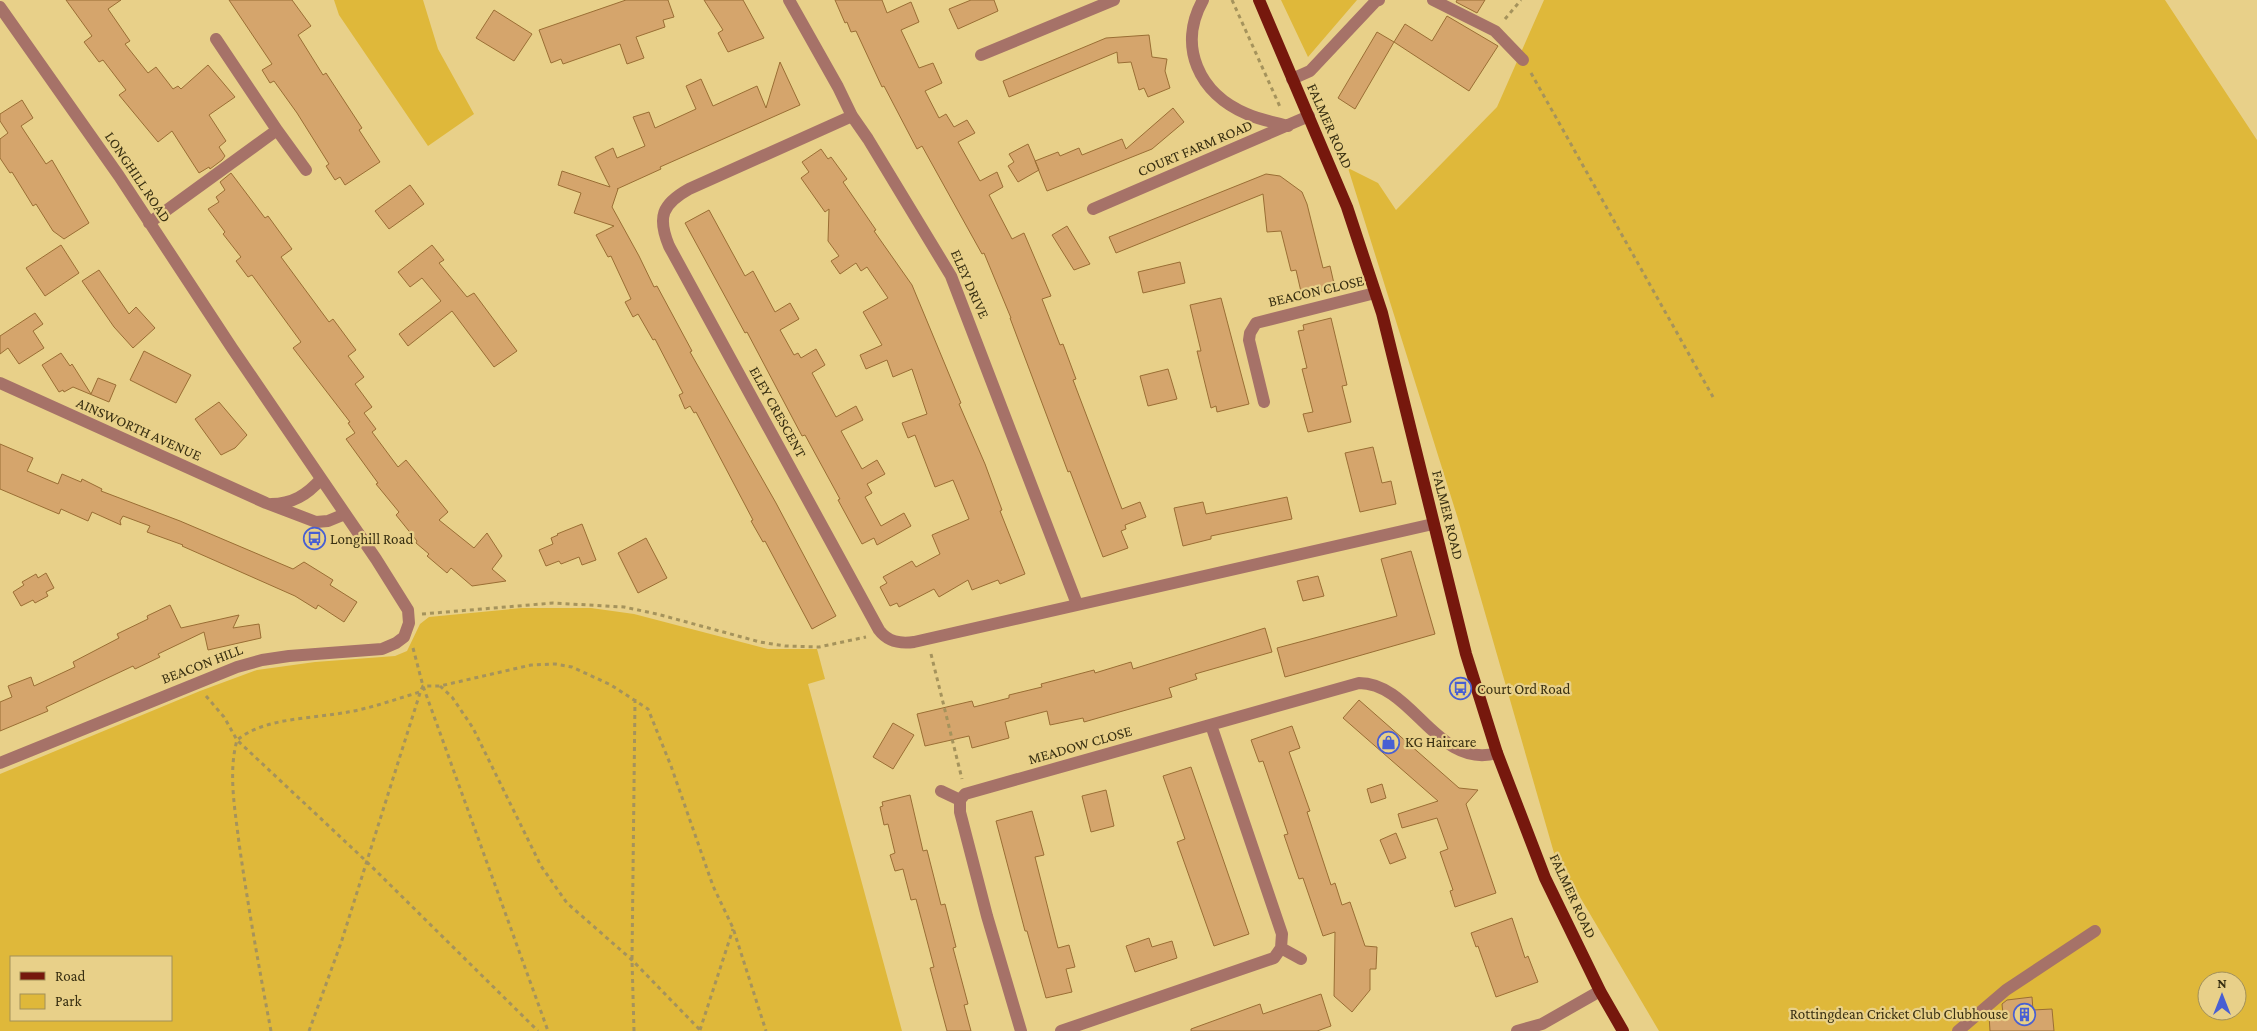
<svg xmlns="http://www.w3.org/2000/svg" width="2257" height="1031" viewBox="0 0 2257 1031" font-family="'Crimson Pro',serif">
<rect width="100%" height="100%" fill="#e8d089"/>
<path fill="#dfb83a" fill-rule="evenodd" d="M334,0h89l15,49 36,65 -46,32 -89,-131z
M1281,0h76l-49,57z
M1544,0h621l92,140v891h-598l-105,-178 -96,-334 -110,-351 30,15 18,27 101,-103zM2207,981h30v30h-30z
M522,608h69l43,6 134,35h49l8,30 -17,5 94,347h-902v-257l200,-83 57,-21 58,-8 80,-6 12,-5 13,-27 9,-7zM11,957h160v63h-160z"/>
<path fill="#d5a56c" stroke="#9a6e34" d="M66,0h55l-13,9 22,32 -5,3 23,29 8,-6 17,22 5,-3 3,3 27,-24 27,32 -26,18 17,26 -7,6 6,9 -3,4 -12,9 -1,-2 -10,6 -27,-42 -14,11 -39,-47 7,-5 -23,-30 -4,2 -15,-20 8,-6z
M229,0h63l19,26 -13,9 25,40 3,-2 36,55 -3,2 21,32 -35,23 -5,-8 -5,3 -9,-14 3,-2 -32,-51 -23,-32 -4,2 -8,-13 10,-6z
M626,0h42l6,17 -11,3 2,7 -29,10 8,21 -17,6 -7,-20 -57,20 -2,-5 -10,4 -12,-33z
M704,0h39l21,38 -36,14 -10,-19 5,-3z
M835,0h47l5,13 24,-11 8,20 -18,8 18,38 14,-5 9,20 -17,8 14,27 7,-4 8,13 13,-7 8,13 -17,9 22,39 17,-9 6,15 -14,8 23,44 12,-6 27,63 -9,3 18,46 3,-1 13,35 -3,1 49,129 18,-7 6,15 -21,8 1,4 -5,2 7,17 -25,9 -33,-86 -2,1 -58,-154h1l-27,-65 -2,1 -60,-108 -5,3 -33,-63 -2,1 -26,-56 -5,1 -4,-10 -2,1z
M971,0h23l4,11 -40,18 -9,-20z
M1457,0h28l-8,13 -21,-11z
M494,10l38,24 -18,27 -38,-23z
M1447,16l51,30 -29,45 -75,-49 11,-18 27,17z
M1377,32l17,10 -39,67 -17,-11z
M1149,35l3,22 15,2 -2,12 5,17 -22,9 -4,-9 -5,2 -8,-28 -13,1 -1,-11 -108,45 -6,-16 103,-43z
M780,62l20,43 -140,62 1,2 -44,20h1l-6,18 27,49 15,31 3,-1 35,65 -2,1 86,151 60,113 -24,13 -47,-88 -2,1 -12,-21 2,-1 -57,-108 -2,1 -4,-7 -5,3 -6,-14 4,-2 -28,-54 -2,1 -15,-26 -5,3 -8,-15 6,-3 -20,-43 -3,1 -12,-22 18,-9 -40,-13 7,-20 -23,-8 4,-14 48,16 -15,-30 18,-9 4,10 28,-12 -12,-29 16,-5 6,16 41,-19 -10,-23 15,-7 12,27 44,-20 9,22z
M22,100l11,18 -12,8 25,38 6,-4 37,63 -25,16 -11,-8 -17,-27 -3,2 -21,-34 -2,1 -10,-15v-19l8,-6 -8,-12v-7z
M1173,108l11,14 -32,27 -105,42 -12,-30 23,-9 2,4 19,-8 3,7 40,-16 4,10z
M1028,144l11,26 -21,12 -10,-16 6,-4 -5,-8z
M821,149l7,10 3,-2 16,22 -4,3 33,48 -2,1 38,54 49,118 -2,1 26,60 17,46 -2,1 25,63 -25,10 -2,-4 -26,10 -4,-10 -29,17 -5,-8 -35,18 -2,-4 -7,3 -10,-19 7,-4 -4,-6 29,-16 4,6 24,-13 -8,-19 37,-16 -16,-39 -18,7 -20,-52 -7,3 -6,-15 25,-9 -15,-45 -19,8 -6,-17 -21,9 -6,-14 22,-10 -19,-33 25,-14 -21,-31 -6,4 -5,-8 -16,11 -9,-13 8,-5 -11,-15 1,-32 -4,3 -24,-34 8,-6 -7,-10z
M231,173l34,45 3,-2 24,33 -11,8 48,65 4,-3 23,31 -8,6 16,21 -9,7 17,23 -8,6 12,16 -4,3 26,35 8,-7 42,52 -9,8 35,28 13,-15 15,23 -10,13 14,12 -34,5 -21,-18 -4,5 -20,-17 2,-2 -13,-11 1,-2 -21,-26 3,-3 -23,-28 2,-1 -32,-44 9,-6 -7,-10 2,-1 -57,-74 8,-6 -49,-67 -4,2 -12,-16 5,-4 -18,-23 2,-2 -17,-23 11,-7 -3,-5 9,-7 -5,-8z
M1266,174l14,2 22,16 5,12 16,64 7,-2 5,22 -33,8 -6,-26 -5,1 -10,-40 -14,1 -4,-38 -147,59 -7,-16z
M410,185l14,19 -35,25 -14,-18z
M709,210l36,66 8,-5 22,41 15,-9 9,16 -19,11 14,25 4,-2 3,5 15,-9 9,16 -13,8 24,44 20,-11 7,14 -22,11 21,38 15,-9 8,14 -18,10 5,9 -7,4 16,29 23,-13 7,13 -34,19 -3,-7 -12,6 -24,-44 2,-1 -35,-64 -3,1 -55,-104 -2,1 -60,-110z
M1067,226l23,38 -16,6 -22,-35z
M61,245l18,28 -34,23 -19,-28z
M432,245l12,15 -5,3 28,34 7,-4 43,58 -23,16 -42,-56 -44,35 -9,-12 42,-33 -19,-23 -12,9 -12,-15z
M1180,262l5,21 -42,10 -5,-21z
M99,270l30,44 7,-7 19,21 -22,20 -19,-21 -32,-46z
M1221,298l28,106 -32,8 -1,-6 -5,2 -14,-57h4l-11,-46z
M35,313l8,11 -10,7 11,17 -25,16 -11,-16 -8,6v-18z
M1331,318l16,67 -5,1 9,36 -43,10 -5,-18 10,-2 -11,-43 5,-1 -9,-37 6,-1 -1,-5z
M144,351l47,24 -15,28 -46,-23z
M61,353l9,13 2,-2 19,30 7,-16 18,7 -7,17 -36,-15 -9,5 -1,-2 -4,2 -17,-27z
M1168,369l9,30 -29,7 -8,-30z
M219,402l28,33 -12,13 -14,7 -26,-36z
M0,444l33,14 -6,13 31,13 4,-10 19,8 1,-3 20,10 -1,2 79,30 113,48 11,-7 29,18 -3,5 27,17 -13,20 -26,-17 -2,4 -21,-13 -113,-50 1,-1 -36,-13 3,-6 -27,-10 -3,5 1,4 -29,-13 -4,9 -27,-12 -2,5 -59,-25z
M1373,447l9,36 9,-2 5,23 -36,8 -15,-59z
M1287,497l5,22 -81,17v3l-28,7 -9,-38 29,-6 3,12z
M582,524l14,36 -14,5 -3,-8 -18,7 -2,-3 -13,5 -7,-16 14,-6 -2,-6 7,-3 -1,-1z
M646,538l21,40 -29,15 -20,-40z
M1411,551l24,83 -150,43 -8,-29 120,-32 -16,-57z
M46,573l8,15 -8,4 2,4 -13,7 -2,-3 -12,6 -8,-14 11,-7 -2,-3 14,-8 2,4z
M1318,576l6,20 -21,5 -6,-20z
M170,605l11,23 58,-13 -6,13 26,-4 2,14 -53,12 -4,-18 -46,22 2,3 -25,12 -2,-3 -87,41 2,4 -48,20v-29l12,-5 -4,-11 23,-9 3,9 41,-19 -2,-5 46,-24 -2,-4 31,-15 -1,-3z
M1265,628l7,24 -77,22 2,5 -28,9 3,9 -88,25 -1,-4 -33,7 -3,-14 -42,11 4,16 -37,10 -3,-12 -44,10 -8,-32 55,-13 2,6 35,-9v-3l33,-8 -1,-3 53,-14 1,3 36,-11 2,7z
M1359,700l100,88 19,2 -12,14 30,89 -41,14 -5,-16 3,-1 -13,-38 8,-3 -11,-31 -35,10 -4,-14 40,-13 -95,-83z
M893,723l21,12 -21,34 -20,-12z
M1292,726l8,22 -11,4 21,59 -3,1 24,73 4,-2 7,22 8,-3 15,44 12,1 -1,22h-6v21l-18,22 -18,-16 1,-64 -12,4 -20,-58 -4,1 -15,-44 4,-1 -25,-73 -4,1 -8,-22z
M1191,767l58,167 -35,12 -37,-104 8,-3 -22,-63z
M1382,784l4,14 -15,5 -4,-14z
M1106,790l8,36 -23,6 -9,-36z
M910,795l13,56 4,-1 14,55 4,-1 11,43 -3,1 15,56 -4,1 7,26h-24l-17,-63 4,-1 -18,-68 -5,1 -8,-31 -8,2 -5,-16 5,-2 -7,-29 -4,1 -4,-18 3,-1 -1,-4z
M1032,811l12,44 -9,2 23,91 11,-3 6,22 -9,2 6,23 -26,6 -19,-67h-2l-29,-110z
M1396,833l10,25 -16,6 -10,-24z
M1512,918l13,40 3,-2 10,26 -42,15 -18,-51 -2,1 -5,-14z
M1149,938l3,9 20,-6 5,17 -42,14 -9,-26z
M1321,994l10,32 -14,5h-126v-2l69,-25 3,10z
M2032,997l1,13 19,-1 2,22h-64l-1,-16 14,-1 -1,-10 5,-4z"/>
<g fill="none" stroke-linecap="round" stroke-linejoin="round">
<path stroke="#a5935c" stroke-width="3" stroke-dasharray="4 4" stroke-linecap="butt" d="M1232,0l49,109
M1505,19l16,-19
M1531,73l182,324
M422,614l131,-11 71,4 33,7 103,28 25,4 34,1 47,-10
M413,648l10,38 125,345
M931,654l31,125
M440,686l12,11 21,31 68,138 26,37 65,57 69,71
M206,696l18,21 13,23 129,121 172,170
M700,1030l33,-101
M271,1031c-12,-63 -23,-125 -32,-188 -4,-34 -11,-70 -2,-103 28,-23 76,-21 111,-28 24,-4 48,-13 72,-20l3,-6h17l91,-21 24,-1 17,3 39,18 37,24 23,57 42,120 20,42 33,103
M309,1031l32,-88 79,-250
M634,1031l-2,-71 3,-261"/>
<path stroke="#a67268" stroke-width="12" d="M789,0l49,87 14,29 16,23 83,137 126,328
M1203,0c-26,46 -4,94 44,114 13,6 27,8 41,12
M1433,0l62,31 28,29
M0,7l119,169 113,172 144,211 32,51 1,13 -5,14 -8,6 -14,6 -93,7 -27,4 -25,7 -237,96
M216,39l61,91
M981,55l133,-55
M1292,79l18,-8 66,-70 3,-1
M852,116l-163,73c-27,15 -32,28 -20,57l210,384c9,12 21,14 35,12l519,-118
M1093,209l216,-93
M149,223l128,-93 29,40
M0,383l266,120 50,19 12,-1 17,-7
M1264,402l-15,-62 1,-7 6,-10 119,-30
M271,504c21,0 36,-9 50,-25
M941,791l19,9
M1281,948l20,11
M1021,1031l-34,-115 -27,-104v-12l5,-6 394,-111c54,0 78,87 138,70
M1061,1031l213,-73 7,-10 1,-14 -71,-209
M1517,1031l25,-7 58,-33
M1958,1031l48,-41 89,-59"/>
<path stroke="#76180d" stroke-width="12" d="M1259,0l88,207 35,106 84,341 31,99 48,125 55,113 23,40"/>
</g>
<defs>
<symbol id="bus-ring" viewBox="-11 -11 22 22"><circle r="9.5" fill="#e8d089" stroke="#485fd3" stroke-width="1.5"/><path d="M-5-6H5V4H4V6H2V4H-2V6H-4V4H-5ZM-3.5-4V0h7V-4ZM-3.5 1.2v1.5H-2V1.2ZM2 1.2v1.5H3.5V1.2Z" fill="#485fd3"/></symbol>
<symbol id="shop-ring" viewBox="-11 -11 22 22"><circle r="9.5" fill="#e8d089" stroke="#485fd3" stroke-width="1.5"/><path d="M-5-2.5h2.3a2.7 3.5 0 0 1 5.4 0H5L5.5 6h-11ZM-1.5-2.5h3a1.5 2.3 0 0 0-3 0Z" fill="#485fd3"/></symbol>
<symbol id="building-ring" viewBox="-11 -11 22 22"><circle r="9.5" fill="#e8d089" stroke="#485fd3" stroke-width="1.5"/><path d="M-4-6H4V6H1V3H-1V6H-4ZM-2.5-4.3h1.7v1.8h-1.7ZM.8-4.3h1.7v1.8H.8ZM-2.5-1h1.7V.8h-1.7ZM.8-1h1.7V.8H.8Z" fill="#485fd3"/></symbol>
</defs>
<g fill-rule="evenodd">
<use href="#bus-ring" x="302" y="526" width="25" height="25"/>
<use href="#bus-ring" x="1448" y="676" width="25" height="25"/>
<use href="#shop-ring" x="1376" y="730" width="25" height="25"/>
<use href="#building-ring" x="2012" y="1002" width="25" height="25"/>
</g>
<g text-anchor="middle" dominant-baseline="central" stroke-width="4.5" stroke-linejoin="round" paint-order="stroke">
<g font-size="15" fill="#382f11" stroke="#e8d089">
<text transform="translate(1330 126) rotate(66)">FALMER ROAD</text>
<text transform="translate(1195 148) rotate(-23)">COURT FARM ROAD</text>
<text transform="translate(138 177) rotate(56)">LONGHILL ROAD</text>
<text transform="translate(970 284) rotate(66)">ELEY DRIVE</text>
<text transform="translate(1316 291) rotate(-13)">BEACON CLOSE</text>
<text transform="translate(778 412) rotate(61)">ELEY CRESCENT</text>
<text transform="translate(139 429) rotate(24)">AINSWORTH AVENUE</text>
<text transform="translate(1448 515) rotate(76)">FALMER ROAD</text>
<text transform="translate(202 664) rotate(-21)">BEACON HILL</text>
<text transform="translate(1080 745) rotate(-16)">MEADOW CLOSE</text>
<text transform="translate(1573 896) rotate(65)">FALMER ROAD</text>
</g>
<g font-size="15" fill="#382f11" stroke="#e8d089" text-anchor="start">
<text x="330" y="539">Longhill Road</text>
<text x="1477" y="689">Court Ord Road</text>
<text x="1405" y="742">KG Haircare</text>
<text x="2008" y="1014" text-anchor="end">Rottingdean Cricket Club Clubhouse</text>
</g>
</g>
<rect x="10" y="956" width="162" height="65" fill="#e8d089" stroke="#a29059"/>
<rect x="20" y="972" width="25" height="8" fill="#76180d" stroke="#a29059"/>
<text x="55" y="981" font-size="15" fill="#382f11">Road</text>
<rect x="20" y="994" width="25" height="15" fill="#dfb83a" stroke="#a29059"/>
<text x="55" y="1006" font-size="15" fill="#382f11">Park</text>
<g transform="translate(2222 996)"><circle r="24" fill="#e8d089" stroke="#a29059"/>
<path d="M0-4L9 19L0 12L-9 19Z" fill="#485fd3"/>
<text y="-8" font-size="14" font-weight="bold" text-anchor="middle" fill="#382f11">N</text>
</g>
</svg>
